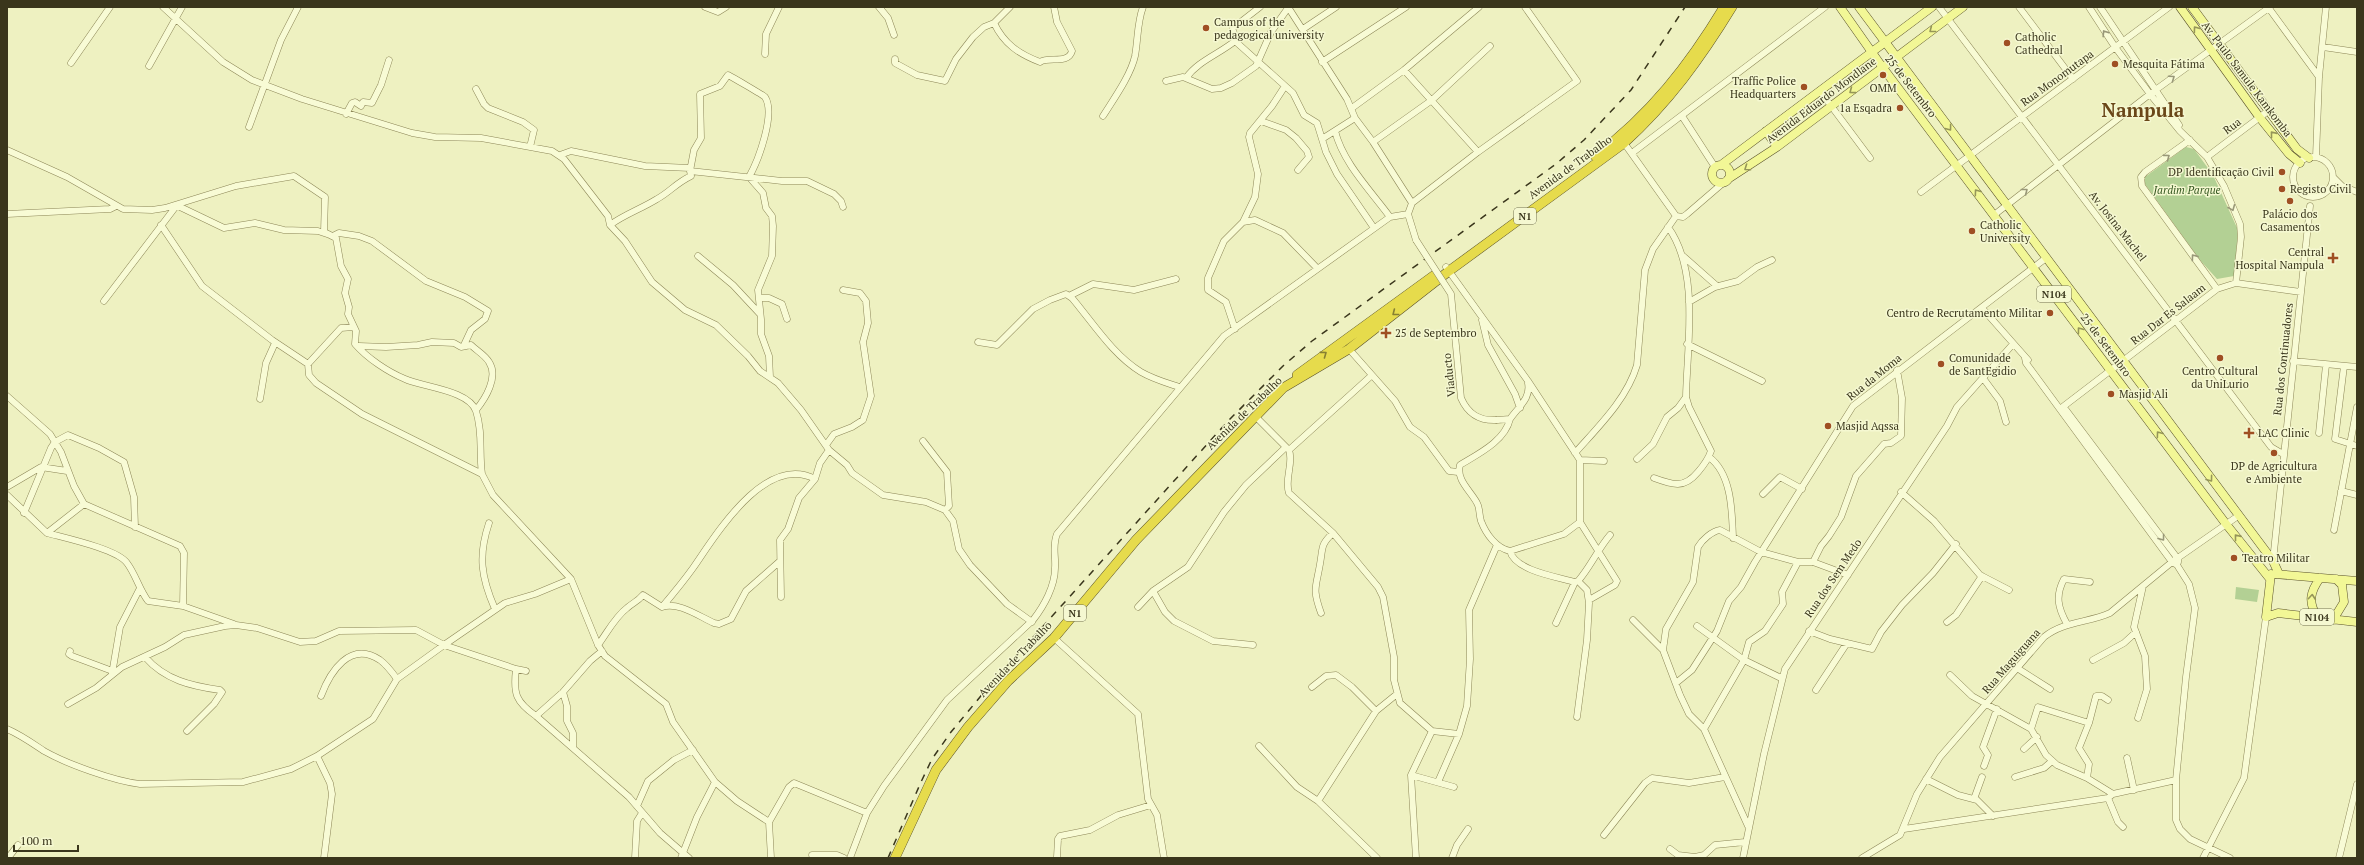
<svg xmlns="http://www.w3.org/2000/svg" width="2364" height="865" viewBox="0 0 2364 865" font-family="'PT Serif',serif">
<rect width="100%" height="100%" fill="#eef1c1"/>
<path fill="#b3d094" d="M2186,147l8,2 19,26 25,55 -4,46 -17,3 -17,-19 -55,-76v-7z
M2236,587l23,3 -2,12 -22,-3z"/>
<g fill="none" stroke-linecap="round" stroke-linejoin="round">
<defs>
<path id="minor" d="M163,7l60,55 29,18 50,19 110,34 23,4 46,1 71,13 12,8 44,57 2,9 15,16 27,41 33,28 31,15 32,31 12,15 18,12 23,27 28,40 18,15 5,8 31,22 43,7 19,8 8,11 6,28 11,16 37,39 25,18
M705,7l13,5 8,-5
M879,7l9,11 6,17
M1260,7l-27,21 2,13 58,52 11,22 13,8 9,29 11,22 37,54
M1288,7l59,92 8,19 18,24 39,61
M1939,7l332,440 12,7
M2019,7l54,72
M2089,7l26,40 35,47 30,37 27,26 17,29 16,38 1,13 -5,46
M2100,7l79,118
M2268,7l51,70
M994,23c10,21 25,31 46,39 9,-6 28,3 32,-11l-15,-29 -3,-15
M1303,29l33,-22
M2323,47l34,5
M765,54l1,-20 13,-27
M895,59v4l22,12 28,6 11,-22 17,-22 11,-10 10,-4 16,-16
M1322,62l84,-55
M71,63l39,-56
M149,66l33,-59
M1404,70l74,82
M1186,78c12,-17 33,-24 49,-37
M1166,81l17,-4 29,12 9,-1 11,-5 24,-17 15,-34 17,-24
M476,89l8,15 4,4 35,14 11,8 -4,17
M1820,91l50,67
M1352,108l52,-38 75,-63
M346,114l6,-11 3,-1 6,4 2,-4 9,1 9,-18 8,-25
M1103,116c10,-16 28,-41 32,-60 3,-16 2,-33 8,-49
M1682,116l33,51
M1261,121l25,9 10,8 11,13 2,6 -11,13
M249,127l32,-87 17,-33
M1335,131c8,32 36,60 55,86
M1322,139l33,-21
M1622,140l54,76 7,1 4,-3 36,-31
M2190,140l-45,32 -4,5 1,9 75,103
M1373,142l59,-42 58,-54
M7,150l60,27 56,32 29,1 13,-2 71,-22 58,-10 31,21 -1,35 12,6 5,28 7,13 -3,14 4,14 -1,7 8,17 -1,13c12,14 33,28 50,35 17,8 64,11 71,32 7,21 3,42 6,63
M1632,153l193,-146
M560,155l11,-4 74,15 45,2
M2207,157l61,-46
M2316,157l3,-80 7,-70
M2293 177a20 20 0 1 1 40 0a20 20 0 1 1-40 0Z
M690,171l4,-21 7,-12 -1,-44 20,-8 8,-11c4,2 35,20 37,22 11,17 -7,64 -16,80l14,16 3,15 6,8 1,10 -1,30 -14,34 3,29v15l8,22 1,21
M2334,178l8,8 15,6
M1921,192l248,-185
M176,205l48,23 31,-5 29,7 34,1 15,5 6,-3 20,3 13,5 54,40 39,16 23,14 -3,8 -14,11 -7,15
M7,214l103,-5 6,-3
M1408,214l4,-11 66,-51 99,-71 -52,-74
M1408,214l8,26
M1994,215l156,-121 120,-87
M1243,222l12,-2 28,13 34,35
M161,225l41,61 70,54 36,24 1,11 7,8 46,31 120,60 11,21 78,84 27,66 7,11 61,48 7,18 42,60 22,19 32,21
M610,225c15,-11 31,-16 47,-26 13,-7 19,-16 34,-23l-1,-5 92,10h25l27,13 7,7 2,6
M698,256l35,29 27,29
M1683,256l34,30
M1446,267l82,114 52,79v62l-16,12 -54,17c-14,-3 -24,-17 -29,-30 -2,-6 -1,-13 -4,-18 -7,-13 -21,-23 -17,-38 18,-11 45,-24 50,-46
M1069,296l24,-12 41,6 42,-11
M760,298h9l13,6 5,15
M104,301l73,-96
M1689,302l26,-15 23,-6 19,-14 15,-7
M1982,308l46,52
M1482,320l6,25 27,49 5,14
M1235,329l-9,-27 -18,-12v-12l16,-37 19,-19 12,-25 3,-23 -9,-37 1,-4 22,-27 13,-20
M978,342l19,3 36,-36 17,-9 16,-6 6,4c21,25 41,57 69,74 12,7 26,11 38,15
M1687,344l75,37
M359,346l27,1 32,-2 14,-3 22,1 7,4 10,-2c6,6 14,10 18,17 10,15 -4,37 -13,48
M1349,349l46,52 15,26 14,10 25,34 9,1
M2025,358l1,5 146,199 5,3 12,19 6,24 -9,69 -10,103v40l4,9 10,10 40,19
M2293,361l64,6
M308,364l33,-36 12,-1
M2344,366l-9,73 22,7
M1983,378l17,23 6,21
M7,396l43,38 11,18 13,34 10,18 96,42 4,7 -1,53
M260,399l6,-36 9,-20
M2060,409l157,-120 19,-6 65,9
M2066,410l112,149v3
M1256,417l33,33c5,13 -5,29 0,43l44,40 45,54 5,10 11,60v23l6,23 32,28 27,3
M1497,420l13,-1c8,-12 21,-20 18,-36
M2319,433l7,-68
M923,441l24,31 2,34 -4,4
M826,445l8,-11 18,-7 11,-7 8,-24 -8,-54 5,-19 -2,-22 -6,-8 -17,-3
M1289,450l82,-74
M1575,453c23,-26 52,-54 62,-88l8,-95 8,-21 23,-33
M1709,457c23,17 23,55 24,81
M1637,459l16,-15 14,-27 11,-9 8,-11
M1580,460l24,1
M1654,478c19,7 30,11 44,-6 6,-7 10,-12 13,-21l-22,-44 -3,-10c1,-52 14,-126 -18,-170
M7,487l34,-20 26,4
M2341,491l16,4
M1901,492l33,29 46,54 29,15
M1763,494l17,-17 22,12
M7,495l40,38 37,-29
M24,513l27,-65 4,-6 13,-7 31,13 25,14 10,35 1,30
M1580,522l37,59 -2,4 -26,15
M489,523c-11,33 -8,54 6,86
M2334,530l23,-123
M47,533c18,5 70,16 80,30 9,12 12,26 21,38l35,5 51,18
M1510,551c5,20 48,26 65,31l3,-1
M2273,561l37,-355
M1813,562l8,-16 8,-10 12,-19 15,-41 28,-32 7,-1 10,-7 1,-38 -5,-28
M1153,591l12,21 9,9 39,20 40,4
M781,597l-1,-57 8,-11 11,-31 16,-19 5,-16 9,-13
M662,607c11,-13 21,-25 31,-39 23,-33 72,-115 122,-89
M1138,607l15,-16 35,-24 36,-55 22,-27 40,-38
M1321,613c-9,-25 -5,-25 -1,-49 3,-16 0,-19 13,-31
M1633,620l30,30 17,45 9,19 15,15 44,97
M1947,622l9,-7 26,-39
M1556,623l19,-41
M2067,624c-9,-16 -12,-28 -3,-45l26,3
M1697,626l47,34 37,18
M1809,631l21,8 42,10 9,-17 21,-27 31,-32 23,-29
M1054,638l84,76 10,85 9,16 7,43
M598,645c9,-12 17,-28 29,-37 7,-6 10,-6 16,-13l19,12c16,-6 38,10 52,16l5,1 12,-5 15,-28 33,-29
M1663,650l3,-21 27,-47 5,-35c4,-7 14,-16 22,-17l41,22 37,10h15l35,13
M70,651l-1,3 3,2 43,16
M145,657c20,23 46,29 75,33l2,2 -8,12 -27,27
M2093,660l31,-17 12,-11
M2017,668l33,21
M516,669l10,2
M112,674l8,-47 19,-37
M1950,675l22,21 59,33 15,26 11,10 30,13 26,16
M1676,683l16,-13 25,-39 12,-30 12,-14 14,-25 98,-156 193,-148
M1312,687l14,-11 10,-1 16,12 24,24
M1816,690l31,-47
M563,692l4,14v15l6,12v14
M321,696c9,-24 29,-56 59,-36 7,5 12,12 17,19
M68,704l28,-16 26,-21 43,-20 19,-12 41,-9 11,-1 21,3 43,14 16,-1 23,-10 77,-1 28,15 61,-42 30,-9 36,-15
M536,716l27,-24 27,-31 12,-10
M1577,717l10,-77 2,-37 -2,-13 -9,-9c11,-12 20,-32 32,-46
M2138,718l9,-29 -2,-33 -11,-29 9,-41
M2089,723l7,-27h6l6,4
M7,729c14,6 25,14 37,22 23,13 70,30 96,33l103,-2 48,-13 26,-13 56,-37 24,-40 47,-34 72,24c-3,25 0,33 20,47l93,81 31,36 29,25
M1704,729l40,-69 5,-18 16,-11 18,-27 -1,-12 16,-30
M2031,729l7,-22 51,16 -10,25 10,16 -2,14
M1259,746l38,41 21,14 58,-90 21,-17
M2024,749l13,-12
M317,756l13,27 2,11 -8,64
M2127,758l7,32
M1984,766l4,-11 -5,-8 14,-38
M1411,775l43,12
M2015,777l29,-9 8,-7
M1926,779l32,16 19,5 16,16
M1438,782l21,-48 8,-28 3,-47 -1,-49 28,-65
M2108,798l10,24 5,5
M1974,799l8,-22
M1318,801l59,57
M637,806l11,-25 26,-21 19,-10
M867,813l17,-27 63,-86 86,-80c11,-14 22,-34 22,-52 1,-12 -3,-22 2,-34l167,-198 166,-119 18,-3
M1904,829l204,-31 5,-4 63,-14
M1604,835l41,-52 7,-5 37,5 36,-6
M1670,849l8,6 17,2 9,-2 11,-10 30,-3
M812,855h25l7,3
M1057,857l1,-18 2,-3 30,-6 28,-15 33,-10
M8,858l10,-13
M635,858l2,-37 5,-8
M681,858l16,-41 18,-35
M771,858l-2,-36 20,-35 5,-4 73,30 -17,45
M1416,858l-5,-83 21,-44
M1452,858l5,-13 11,-16
M1743,858l21,-104 21,-85 162,-243 10,-19 56,-63
M1862,858l38,-23 17,-41 23,-37 104,-120c20,-16 44,-14 66,-24l62,-51 66,-46
M2203,858l41,-80 22,-161
M2339,858l18,-74"/>
<path id="major" d="M1840,7l43,61 343,456 44,55
M1859,7l414,554 6,13
M2180,7l80,111 29,36 11,9
M2192,7l105,142 12,9
M1766,131l11,16
M1721,165l211,-158
M1712 174a9 9 0 1 1 18 0a9 9 0 1 1-18 0Z
M1728,179l49,-32 186,-140
M2271,574l-5,43 12,-4 79,9
M2275,574l82,7
M2317,617c-9,-15 -7,-25 3,-39
M2333,620l11,-18 -2,-17 -6,-6"/>
<path id="highway" d="M1595,156c55,-41 94,-91 129,-149
M1297,375l139,-101
M895,858l41,-88 32,-43 40,-46 46,-43 82,-98 147,-152 66,-39 100,-78 175,-128c44,-40 77,-85 108,-136"/>
</defs>
<use href="#minor" stroke="#8c8657" stroke-width="7"/>
<use href="#major" stroke="#59512c" stroke-width="9"/>
<use href="#highway" stroke="#59512c" stroke-width="10"/>
<use href="#minor" stroke="#f8fbd5" stroke-width="6"/>
<use href="#major" stroke="#f2f796" stroke-width="8"/>
<use href="#highway" stroke="#e6db4c" stroke-width="9"/>
<path stroke="#3a361c" stroke-width="1.5" stroke-dasharray="7 7" stroke-linecap="butt" d="M888,858l33,-76 11,-23 19,-27 39,-47 239,-265 54,-54 29,-25 244,-177 28,-24 47,-50 54,-83"/>
<defs>
<path id="minor-bridge" d="M1416,240l35,54 10,104c7,16 18,23 36,22"/>
</defs>
<use href="#minor-bridge" stroke="#8c8657" stroke-width="7" stroke-linecap="butt"/>
<use href="#minor-bridge" stroke="#f8fbd5" stroke-width="6"/>
</g>
<defs><path id="oneway-chevron" d="M-2-3.5L2.5 0L-2 3.5" fill="none" stroke-width="1.6" stroke-linecap="round" stroke-linejoin="round"/></defs>
<g stroke="#969659">
<use href="#oneway-chevron" transform="translate(2196 29) rotate(-126)"/>
<use href="#oneway-chevron" transform="translate(1932 30) rotate(142)"/>
<use href="#oneway-chevron" transform="translate(1852 91) rotate(143)"/>
<use href="#oneway-chevron" transform="translate(1949 128) rotate(53)"/>
<use href="#oneway-chevron" transform="translate(2273 134) rotate(-129)"/>
<use href="#oneway-chevron" transform="translate(1747 168) rotate(145)"/>
<use href="#oneway-chevron" transform="translate(1977 192) rotate(-126)"/>
<use href="#oneway-chevron" transform="translate(2080 330) rotate(-127)"/>
<use href="#oneway-chevron" transform="translate(2159 434) rotate(-126)"/>
<use href="#oneway-chevron" transform="translate(2210 479) rotate(53)"/>
<use href="#oneway-chevron" transform="translate(2237 537) rotate(-129)"/>
<use href="#oneway-chevron" transform="translate(2312 597) rotate(-85)"/>
</g>
<g stroke="#999878">
<use href="#oneway-chevron" transform="translate(2105 33) rotate(-123)"/>
<use href="#oneway-chevron" transform="translate(2172 78) rotate(-35)"/>
<use href="#oneway-chevron" transform="translate(2167 157) rotate(-36)"/>
<use href="#oneway-chevron" transform="translate(2025 191) rotate(-38)"/>
<use href="#oneway-chevron" transform="translate(2232 208) rotate(68)"/>
<use href="#oneway-chevron" transform="translate(2194 257) rotate(-126)"/>
<use href="#oneway-chevron" transform="translate(2162 538) rotate(53)"/>
</g>
<g stroke="#878032">
<use href="#oneway-chevron" transform="translate(1395 313) rotate(142)"/>
<use href="#oneway-chevron" transform="translate(1324 354) rotate(-36)"/>
</g>
<g fill="#9f4f23" stroke="#f5f8d1" stroke-width="1.5">
<circle cx="1206" cy="28" r="4"/>
<circle cx="2007" cy="43" r="4"/>
<circle cx="2115" cy="64" r="4"/>
<circle cx="1883" cy="75" r="4"/>
<circle cx="1804" cy="87" r="4"/>
<circle cx="1900" cy="108" r="4"/>
<circle cx="2282" cy="172" r="4"/>
<circle cx="2282" cy="189" r="4"/>
<circle cx="2290" cy="201" r="4"/>
<circle cx="1972" cy="231" r="4"/>
<path d="M2331 252h4v4h4v4h-4v4h-4v-4h-4v-4h4z"/>
<circle cx="2050" cy="313" r="4"/>
<path d="M1384 327h4v4h4v4h-4v4h-4v-4h-4v-4h4z"/>
<circle cx="2220" cy="358" r="4"/>
<circle cx="1941" cy="364" r="4"/>
<circle cx="2111" cy="394" r="4"/>
<circle cx="1828" cy="426" r="4"/>
<path d="M2247 427h4v4h4v4h-4v4h-4v-4h-4v-4h4z"/>
<circle cx="2274" cy="453" r="4"/>
<circle cx="2234" cy="558" r="4"/>
</g>
<g text-anchor="middle" dominant-baseline="central" stroke-width="3" stroke-linejoin="round" paint-order="stroke">
<g fill="#f5f8d1" stroke="#727052" stroke-width="1">
<rect x="1514" y="208" width="22" height="16" rx="3"/>
<rect x="2037" y="286" width="34" height="16" rx="3"/>
<rect x="1064" y="605" width="22" height="16" rx="3"/>
<rect x="2300" y="609" width="34" height="16" rx="3"/>
</g>
<g font-size="10" font-weight="bold" fill="#3a361c">
<text x="1525" y="216">N1</text>
<text x="2054" y="294">N104</text>
<text x="1075" y="613">N1</text>
<text x="2317" y="617">N104</text>
</g>
<g font-size="11" fill="#3a361c" stroke="#f5f8d1" text-anchor="start">
<text x="1214" y="22">Campus of the<tspan x="1214" dy="13">pedagogical university</tspan></text>
<text x="2015" y="37">Catholic<tspan x="2015" dy="13">Cathedral</tspan></text>
<text x="2123" y="64">Mesquita Fátima</text>
<text x="1796" y="81" text-anchor="end">Traffic Police<tspan x="1796" dy="13">Headquarters</tspan></text>
<text x="1883" y="88" text-anchor="middle">OMM</text>
<text x="1892" y="108" text-anchor="end">1a Esqadra</text>
<text x="2274" y="172" text-anchor="end">DP Identificação Civil</text>
<text x="2290" y="189">Registo Civil</text>
<text x="2290" y="214" text-anchor="middle">Palácio dos<tspan x="2290" dy="13">Casamentos</tspan></text>
<text x="1980" y="225">Catholic<tspan x="1980" dy="13">University</tspan></text>
<text x="2324" y="252" text-anchor="end">Central<tspan x="2324" dy="13">Hospital Nampula</tspan></text>
<text x="2042" y="313" text-anchor="end">Centro de Recrutamento Militar</text>
<text x="1395" y="333">25 de Septembro</text>
<text x="1949" y="358">Comunidade<tspan x="1949" dy="13">de SantEgidio</tspan></text>
<text x="2220" y="371" text-anchor="middle">Centro Cultural<tspan x="2220" dy="13">da UniLurio</tspan></text>
<text x="2119" y="394">Masjid Ali</text>
<text x="1836" y="426">Masjid Aqssa</text>
<text x="2258" y="433">LAC Clinic</text>
<text x="2274" y="466" text-anchor="middle">DP de Agricultura<tspan x="2274" dy="13">e Ambiente</tspan></text>
<text x="2242" y="558">Teatro Militar</text>
</g>
<g font-size="11" fill="#3a361c" stroke="#f5f8d1">
<text transform="translate(2057 78) rotate(-36)">Rua Monomutapa</text>
<text transform="translate(2247 79) rotate(53)">Av. Paulo Samule Kamkomba</text>
<text transform="translate(1911 86) rotate(52)">25 de Setembro</text>
<text transform="translate(1821 100) rotate(-37)">Avenida Eduardo Mondlane</text>
<text transform="translate(2232 126) rotate(-37)">Rua</text>
<text transform="translate(1570 167) rotate(-36)">Avenida de Trabalho</text>
<text transform="translate(2118 226) rotate(52)">Av. Josina Machel</text>
<text transform="translate(2168 314) rotate(-38)">Rua Dar Es Salaam</text>
<text transform="translate(2106 345) rotate(53)">25 de Setembro</text>
<text transform="translate(2283 359) rotate(-84)">Rua dos Continuadores</text>
<text transform="translate(1449 375) rotate(-96)">Viaducto</text>
<text transform="translate(1874 377) rotate(-39)">Rua da Moma</text>
<text transform="translate(1244 413) rotate(-44)">Avenida de Trabalho</text>
<text transform="translate(1833 578) rotate(-56)">Rua dos Sem Medo</text>
<text transform="translate(1015 659) rotate(-46)">Avenida de Trabalho</text>
<text transform="translate(2011 661) rotate(-49)">Rua Maguiguana</text>
</g>
<g font-size="11" font-style="italic" fill="#365822" stroke="#f5f8d1">
<text x="2187" y="190">Jardim Parque</text>
</g>
<g font-size="19" font-weight="bold" fill="#6a4719" stroke="#f5f8d1">
<text x="2143" y="109">Nampula</text>
</g>
</g>
<rect width="2364" height="865" fill="none" stroke="#3a361c" stroke-width="16"/>
<path d="M14 845v6h64v-6" fill="none" stroke="#3a361c" stroke-width="2"/>
<text x="20" y="845" font-size="12" fill="#3a361c" stroke="#f5f8d1" stroke-width="3" paint-order="stroke">100 m</text>
</svg>
